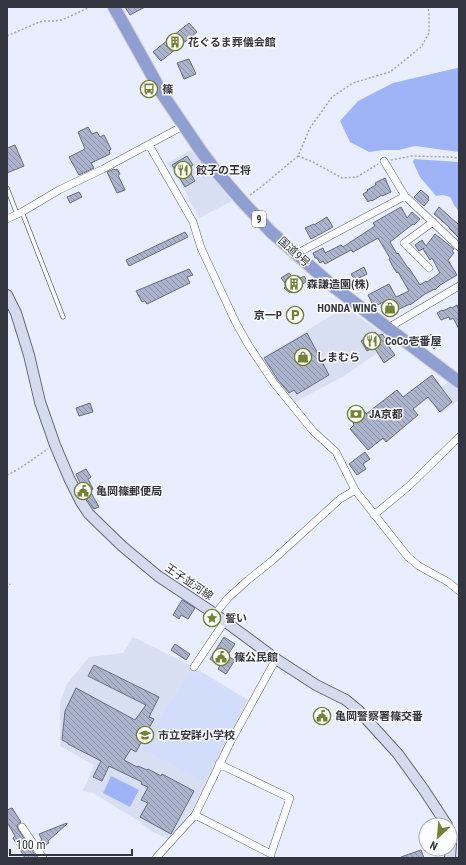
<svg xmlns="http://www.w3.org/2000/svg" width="466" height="865" viewBox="0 0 466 865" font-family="'Roboto Condensed','Noto Sans JP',sans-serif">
<defs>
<pattern id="building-back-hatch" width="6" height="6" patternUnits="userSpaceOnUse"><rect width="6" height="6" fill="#abb4cc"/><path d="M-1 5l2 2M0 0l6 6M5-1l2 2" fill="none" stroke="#8c93a7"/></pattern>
</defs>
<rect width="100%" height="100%" fill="#e9eefe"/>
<path fill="#d8dff2" d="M191,150l41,51 -33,17 -15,-29 -17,-26z
M346,307l47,35 -49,34 -51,27 -7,-8 -25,-37z
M450,381l9,6v15l-2,-1 -16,13 -14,-16z
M133,637l61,30 54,33 -56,110 -22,30 -17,-8 -16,-12 -44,-27 -11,-2 5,-9 7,-17 -34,-19v-44l7,-18 22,-27 34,-4z"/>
<path fill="#d2dcfb" d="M198,672l46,28 -8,23 -33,58 -60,-32 18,-33 26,-39z"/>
<path fill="#9fb4f7" d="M459,67v85l-44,-6 -16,4h-16l-14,2 -19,-10 -10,-21 18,-20 35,-18 64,-15z
M414,159l45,3v50l-5,-7 -4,-8 -7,-2 -7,1 -16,-19 -7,-15z
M111,776l28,14 -9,17 -27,-14z"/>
<path fill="url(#building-back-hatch)" stroke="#656d82" d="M125,7h20l-15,8z
M189,23l8,9 -36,29 -8,-9z
M189,59l7,15 -12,5 -7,-16z
M88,127l4,7 5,-2 3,5 4,-2 7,14 -2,2 1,3 -19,9 3,5 -15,7 -10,-18 16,-8 -7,-17z
M15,145l9,21 -17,7v-25z
M187,156l6,9 -4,2 3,6 -1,1 4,7 -10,6 -13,-22z
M114,169l1,1 2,-1 3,5 -2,1 7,15 -8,3 -10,-21z
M385,178l6,14 -9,4v-1l-10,6 -1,-1 -3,2 -5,-8 5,-3 -1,-1 9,-5 -1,-2z
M421,190l8,7 -1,1 1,2 -5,6 -10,-9z
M79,192l3,5 -12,6 -3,-6z
M401,207l6,11 5,-6 8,7 -6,6 -1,-1 -23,18 7,12 1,-1 10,15h1l11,17 6,-4 1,1 13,-9 -8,-15 -2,2 -7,-11 1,-1 -5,3 -4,-6 7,-5 4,6 9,-12 19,15 -2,2 2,2 -6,7 9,15 -17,10 -5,5v-1l-10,5 -15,11v-1l-19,9 -6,-12 -11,6 -6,-12 21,-11 7,13 13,-6 -11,-19 -1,1 -4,-6 -4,-8 1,-1 -12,-20 -25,14 -2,-2 -26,14 -2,-3 -3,2 -3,-5h-2l-2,-5 10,-5 2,5 16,-8 2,2 32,-21 -2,-3z
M439,207l20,18v13l-10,-10v-1l-15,-13z
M327,217l6,10 -22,12 -6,-11 9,-4v1z
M185,232l3,5 -59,29 -3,-6z
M364,267l3,7 -12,6 -4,-6z
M189,269l4,6 -6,2 3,6 -43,21 -2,-3 -3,1 -6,-11z
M289,273l4,5 5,-2 3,2 3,-2 3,5 -17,12 -6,-5 1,-1v-4l-4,-5z
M457,305l2,4v20l-6,-11 -3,2 -1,-3 -8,3 -4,-7 5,-3 1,1 8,-4 1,1z
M375,332l3,4 4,-2 4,5 -2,1 11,15 -11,8 -10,-16 -7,4 -6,-10z
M307,333l22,42 -32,19 -3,-4 -5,3 -11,-13 -14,-22z
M431,334l9,8 -6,7 -9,-9z
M432,375l20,27 -12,10 -12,-15 -15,12 5,6 -32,27 -3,-4 -15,12 -18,-21 4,-4 -1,-3 12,-10 1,2 31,-24 6,7z
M90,403l3,9 -14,4 -3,-8z
M365,452l5,7 -7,5 3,5 -9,6 -8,-11z
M86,469l5,8 -3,2 5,10 -3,2 9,16 -5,2 -7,-10 -11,-25z
M182,600l13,8 -7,11 -7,-4 -2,4 -6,-4z
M224,637l11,7 -8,12 8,4 -9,14 -8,-5 2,-3 -10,-7z
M175,644l15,10 -4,6 -15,-10z
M94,665l65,32 -10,20 5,2 -18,33 -5,-3 -7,11 13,7 1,-1 9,4 1,-1 13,7 1,-2 32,17 -23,43 -31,-17 8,-14 -7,-3 7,-13 -7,-3 1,-2 -33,-16 -7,15 -9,-4 8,-16 -33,-17v-1l-6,-3 3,-29 11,-23 59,32 11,-15 -58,-29z
M12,808l9,14 -4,3 1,4 19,29h-12l-12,-20 2,-2 -8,-14v-12z
M67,823v1l-19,17 1,2 -7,4 -4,-5 4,-2 -3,-6z
M421,850l3,8h-23v-1z"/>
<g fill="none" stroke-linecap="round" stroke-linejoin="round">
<defs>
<path id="service" d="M7,188l10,26
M22,212l41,105"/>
<path id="minor" d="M149,145l44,77 8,26 35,75 13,23 25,37 39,48 23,21 19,38 53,67 11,9 29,16 11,9
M384,161l21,35 54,51
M7,219l15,-7 37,-22 44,-21 80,-43
M296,254l109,-58
M429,268l-25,-25 29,-21
M388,328l71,-42
M374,515l35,-29 50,-49
M215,614l13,-16 20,-18 25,-20 67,-61 15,-9
M194,667l31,-46
M219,764l71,34 -19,56v4
M195,815l76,39
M22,827l21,31
M156,858l39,-43 36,-74 45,-82"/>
<path id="secondary" d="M7,295l9,18 13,42 11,47 15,43 14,33 12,24 8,12 33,32 36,30 57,38 61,45 40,26 30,15 12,10 40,44 26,36 23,35
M450,858l1,-14 -1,-9"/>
<path id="trunk" d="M114,7l49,88 38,56 15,20 26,30 29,31 63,55 125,95"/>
</defs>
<use href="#service" stroke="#60677d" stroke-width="5"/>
<use href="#minor" stroke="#60677d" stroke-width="8"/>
<use href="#secondary" stroke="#60677d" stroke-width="12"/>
<use href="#trunk" stroke="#d2d3d5" stroke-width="14"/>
<path stroke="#a1a5b2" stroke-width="1.5" stroke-dasharray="2 2" stroke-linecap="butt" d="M7,36l30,-13 6,-2h11l8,-1 28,-13
M298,156l15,6 29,16 15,-1 21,-13
M391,160l21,-4 37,1 10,1
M250,195l11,-8 37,-31 12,-28 22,-31 21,-14 37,-11 31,-25 8,-14v-20l-1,-6
M7,475c14,-6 28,-18 41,-26
M7,588l3,-4"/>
<use href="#service" stroke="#fff" stroke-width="3.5"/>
<use href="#minor" stroke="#fff" stroke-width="7"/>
<use href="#secondary" stroke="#d5dbee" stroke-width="10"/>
<use href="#trunk" stroke="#8f9fd2" stroke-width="12"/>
</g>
<defs>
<symbol id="building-ring" viewBox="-11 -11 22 22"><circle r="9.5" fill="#fcfcfc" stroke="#718232" stroke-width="1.5"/><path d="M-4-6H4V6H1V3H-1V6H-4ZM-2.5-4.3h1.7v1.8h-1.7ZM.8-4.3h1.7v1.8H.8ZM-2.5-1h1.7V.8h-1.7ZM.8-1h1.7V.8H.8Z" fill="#718232"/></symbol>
<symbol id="bus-ring" viewBox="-11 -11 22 22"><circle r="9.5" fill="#fcfcfc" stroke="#718232" stroke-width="1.5"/><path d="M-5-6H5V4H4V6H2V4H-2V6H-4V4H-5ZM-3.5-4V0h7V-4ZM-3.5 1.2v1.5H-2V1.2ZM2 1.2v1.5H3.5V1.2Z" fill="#718232"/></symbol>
<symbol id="restaurant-ring" viewBox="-11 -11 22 22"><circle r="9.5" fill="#fcfcfc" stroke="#718232" stroke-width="1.5"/><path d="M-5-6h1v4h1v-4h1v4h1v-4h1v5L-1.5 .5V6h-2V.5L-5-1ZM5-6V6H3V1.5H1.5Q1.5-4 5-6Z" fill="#718232"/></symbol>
<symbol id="shop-ring" viewBox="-11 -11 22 22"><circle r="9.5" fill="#fcfcfc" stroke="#718232" stroke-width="1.5"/><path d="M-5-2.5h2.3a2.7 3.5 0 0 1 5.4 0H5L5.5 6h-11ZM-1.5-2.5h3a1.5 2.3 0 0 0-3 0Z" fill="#718232"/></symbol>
<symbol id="parking-ring" viewBox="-11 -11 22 22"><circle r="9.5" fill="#fcfcfc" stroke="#718232" stroke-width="1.5"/><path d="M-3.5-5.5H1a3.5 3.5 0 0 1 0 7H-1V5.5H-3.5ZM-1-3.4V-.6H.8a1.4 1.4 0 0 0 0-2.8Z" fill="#718232"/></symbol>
<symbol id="bank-ring" viewBox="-11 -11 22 22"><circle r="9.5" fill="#fcfcfc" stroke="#718232" stroke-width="1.5"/><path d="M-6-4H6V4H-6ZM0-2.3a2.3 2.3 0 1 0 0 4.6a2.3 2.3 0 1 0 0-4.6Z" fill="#718232"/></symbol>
<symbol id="civic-ring" viewBox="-11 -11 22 22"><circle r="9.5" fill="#fcfcfc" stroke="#718232" stroke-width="1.5"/><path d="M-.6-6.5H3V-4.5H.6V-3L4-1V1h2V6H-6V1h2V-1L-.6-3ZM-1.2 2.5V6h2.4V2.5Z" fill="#718232"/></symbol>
<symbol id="sight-ring" viewBox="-11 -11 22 22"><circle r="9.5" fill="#fcfcfc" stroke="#718232" stroke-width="1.5"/><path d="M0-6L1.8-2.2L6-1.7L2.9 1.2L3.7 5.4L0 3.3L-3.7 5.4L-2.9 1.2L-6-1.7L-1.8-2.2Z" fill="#718232"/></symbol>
<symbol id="school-ring" viewBox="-11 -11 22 22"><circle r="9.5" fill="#fcfcfc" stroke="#718232" stroke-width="1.5"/><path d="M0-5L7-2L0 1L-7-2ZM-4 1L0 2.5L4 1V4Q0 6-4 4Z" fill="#718232"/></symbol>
</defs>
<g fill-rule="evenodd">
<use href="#building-ring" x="165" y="32" width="20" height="20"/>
<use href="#bus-ring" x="139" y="79" width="20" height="20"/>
<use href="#restaurant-ring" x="173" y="160" width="20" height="20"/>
<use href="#building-ring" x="284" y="274" width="20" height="20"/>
<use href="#shop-ring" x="380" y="298" width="20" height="20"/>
<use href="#parking-ring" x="285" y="305" width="20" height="20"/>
<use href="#restaurant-ring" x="362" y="331" width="20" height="20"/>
<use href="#shop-ring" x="293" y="347" width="20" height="20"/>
<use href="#bank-ring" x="346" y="404" width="20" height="20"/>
<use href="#civic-ring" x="73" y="481" width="20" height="20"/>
<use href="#sight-ring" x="202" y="608" width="20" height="20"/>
<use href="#civic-ring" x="211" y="647" width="20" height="20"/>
<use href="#civic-ring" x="312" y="706" width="20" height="20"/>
<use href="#school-ring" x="135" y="725" width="20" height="20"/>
</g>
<g text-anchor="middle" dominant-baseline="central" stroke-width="3" stroke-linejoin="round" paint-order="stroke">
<rect fill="#fcfcfc" stroke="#6f7178" stroke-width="1" x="252" y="211" width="14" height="16" rx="3"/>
<g font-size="10" font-weight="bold" fill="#333640">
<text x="259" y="219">9</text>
</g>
<g font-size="11" font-weight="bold" fill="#333640" stroke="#fcfcfc" text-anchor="start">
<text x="188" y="42">花ぐるま葬儀会館</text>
<text x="162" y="89">篠</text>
<text x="196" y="170">餃子の王将</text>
<text x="307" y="284">森謙造園(株)</text>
<text x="377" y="308" text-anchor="end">HONDA WING</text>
<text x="282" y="315" text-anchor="end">京一P</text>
<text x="385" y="341">CoCo壱番屋</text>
<text x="316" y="357">しまむら</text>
<text x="369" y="414">JA京都</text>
<text x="96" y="491">亀岡篠郵便局</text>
<text x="225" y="618">誓い</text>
<text x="234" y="657">篠公民館</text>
<text x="335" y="716">亀岡警察署篠交番</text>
<text x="158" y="735">市立安詳小学校</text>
</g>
<g font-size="11" fill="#333640" stroke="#fcfcfc">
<text transform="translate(294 252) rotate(42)">国道9号</text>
<text transform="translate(189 582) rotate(34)">王子並河線</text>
</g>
</g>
<rect width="466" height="865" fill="none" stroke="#333640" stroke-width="16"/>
<g transform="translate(438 837) rotate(206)"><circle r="19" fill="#fcfcfc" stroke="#acadb1"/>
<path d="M0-3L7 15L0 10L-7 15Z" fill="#718232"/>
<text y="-6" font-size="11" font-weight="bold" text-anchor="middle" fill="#333640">N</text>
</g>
<path d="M10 849v6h122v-6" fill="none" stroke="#333640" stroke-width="2"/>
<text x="16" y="849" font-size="12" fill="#333640" stroke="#fcfcfc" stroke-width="3" paint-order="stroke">100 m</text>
</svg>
